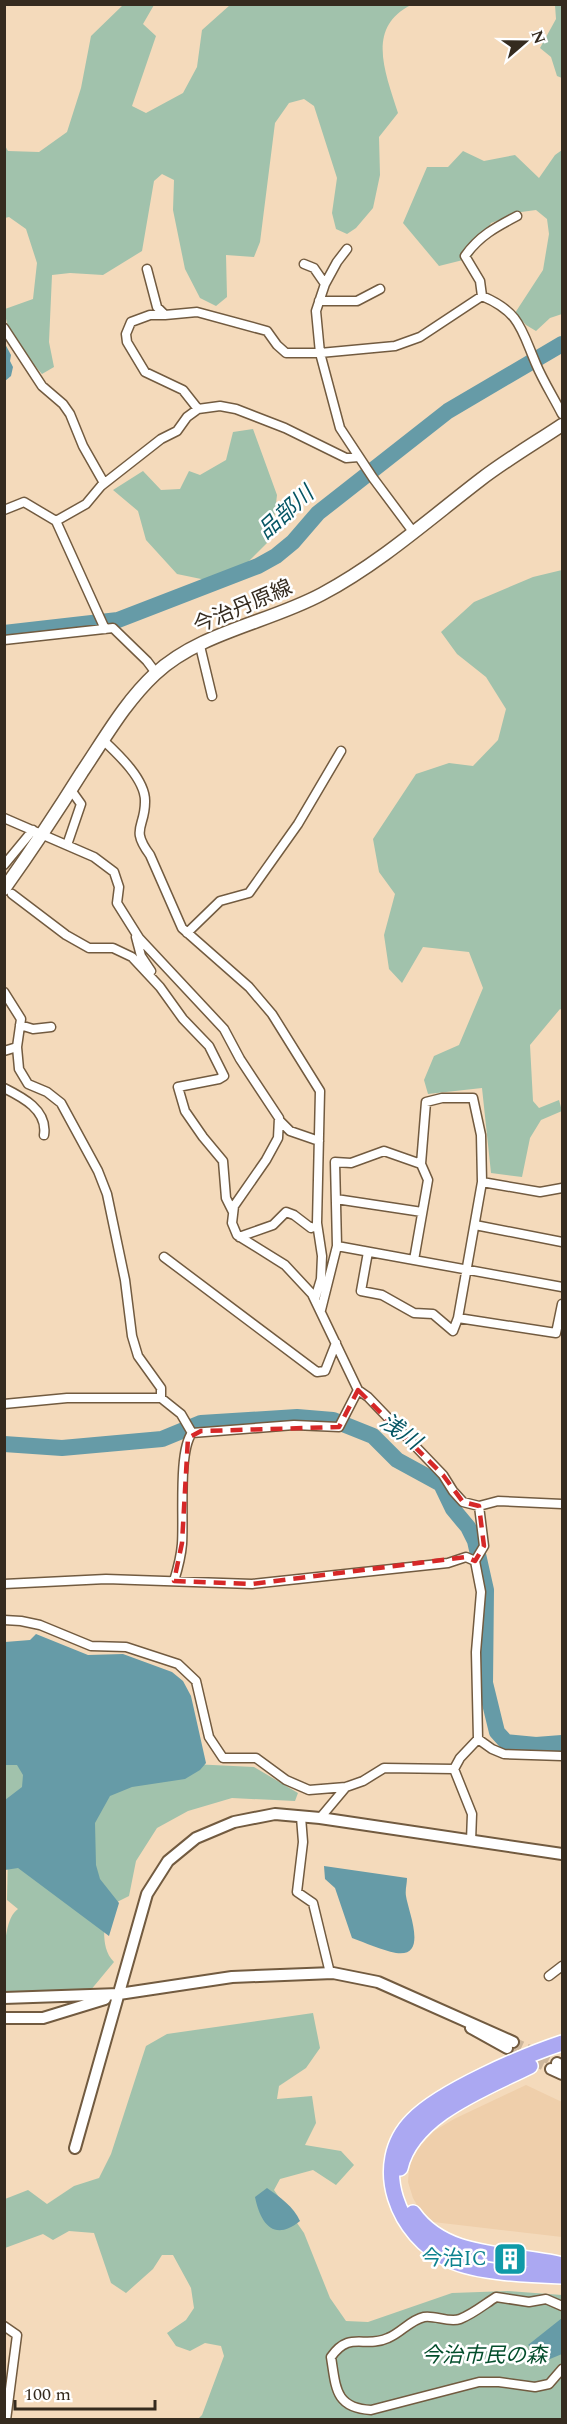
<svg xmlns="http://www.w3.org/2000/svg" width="567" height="2424" viewBox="0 0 567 2424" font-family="Spectral,'Noto Sans JP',serif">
<rect width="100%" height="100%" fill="#f4dabb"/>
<path fill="#efcfab" d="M526,2085l36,17v135l-129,-15 -12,-10 -8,-14 -5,-16 2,-25 24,-26 20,-12z"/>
<path fill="#a1c2ac" d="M123,5h31l-11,19 13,12 -24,70 14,7 37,-20 14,-26 5,-37 28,-25h181c-46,23 -25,69 -13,108l-19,24 1,38 -7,33 -17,20 -9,6 -11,-5 -4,-16 5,-35 -23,-72 -10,-7 -15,4 -14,20 -15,119 -6,15 -28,-2 1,42 -11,9 -16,-8 -15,-29 -12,-59 1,-30 -12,-6 -8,7 -12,70 -39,24 -33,-2 -18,2 -3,67 5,25 -12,7c-16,-19 -37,-39 -37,-65l28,-10 4,-36 -11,-34 -17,-12 -4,1 -1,-74 4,7 31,1 28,-20 14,-44 10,-52z
M555,5h7v73l-5,-2 -6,-19 -11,-9 16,-29z
M562,150v164l-12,4 -14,13 -10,-6 -11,-12 28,-43 6,-36 -2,-15 -11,-9 -15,2 -30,11 -20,35 -32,8 -36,-43 24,-56h21l15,-16 21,10 31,-6 24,23 16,-23z
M253,429l24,66 -5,43 -24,24 -42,18 -29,-6 -31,-34 -8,-29 -25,-21 30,-19 18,19 19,-1 9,-18 11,4 26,-15 7,-28z
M562,570v440l-2,-1 -30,36 3,56 6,7 20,-8 3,11 -21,9 -11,18 -8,39 -31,-4 -9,-85 -54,6 -4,-14 10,-24 25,-11 24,-57 -14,-36 -46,-5 -21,36 -13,-14 -5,-34 11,-41 -16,-22 -6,-33 43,-65 33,-11 24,3 25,-26 8,-31 -20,-32 -29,-23 -16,-22 33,-30 59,-25z
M5,1745l96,35 70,-17 83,4 44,26 -3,8 -63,-3 -44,13 -31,17 -21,33 -7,35 -24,12c0,18 -5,40 9,54l-29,35 -80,1c0,-23 -5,-77 13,-89l-11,-9 1,-50 -4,-3z
M313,2013l7,35 -14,20 -27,18 -2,13 35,-3 4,27 -11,22 36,6 13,14 -18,20 -23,-15 -33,9 -6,11 30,43 26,65 16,23 22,1 84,-29 56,-2 54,4v124h-364l4,-4 22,-59 -3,-10 -16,-3 -15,8 -14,-5 -9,-13 19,-13 8,-12 -3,-20 -18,-33h-11l-9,14 -27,24 -15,-10 -17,-50 -25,-2 -16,9 -10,-6 -38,14v-49l23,-9 19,14 27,-18 25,-8 12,-24 35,-108 21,-12z"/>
<path fill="#669ba7" d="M4,342l7,13 -1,6 3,6 -2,9 -6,5z
M36,1634l52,21 35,-1 49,18 11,9 8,15 15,67 -6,7 -15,9 -53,8 -22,9 -15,27 1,42 4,14 19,24 -10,33 -91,-68 -13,2v-70l17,-13 1,-12 -6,-10h-12v-123l25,-2z
M324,1866l83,12c0,6 -2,12 -1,18 2,15 23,62 -10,57 -15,-3 -30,-10 -44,-15l-17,-50 -10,-9z
M267,2188c13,9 27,19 33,33 -27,22 -40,1 -45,-24z
M562,2318v36l-12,5 -22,-14z"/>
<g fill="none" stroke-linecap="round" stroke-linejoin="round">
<path stroke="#669ba7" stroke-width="16" d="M4,633l114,-13 140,-54 18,-10 17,-14 25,-29 130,-102 114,-67
M4,1444l58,4 100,-9 39,-16 96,-6 36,3 40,16 24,24 44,24 12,25 15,18 7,14 11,49 -1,93 12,49 9,10 30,3 26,-2"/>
<path stroke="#ceb79c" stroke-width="10" stroke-dasharray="10 5" stroke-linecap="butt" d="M513,2042l44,21
M507,2048l44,21"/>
<defs>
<path id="minor" d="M147,269l10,38 8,8 32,-3 70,19 10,14 9,8h34l-4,-42 9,-27 -11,-16 -10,-4
M325,284l12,-22 10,-13
M482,296l-2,-15 -15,-25c14,-20 31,-29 52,-40
M319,301h38l23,-12
M165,315h-15l-19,7 -5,12 1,8 18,30 38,18 15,19
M4,328l38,58 21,18 7,10 13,32 21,37
M4,510l20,-8 32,19 49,108
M56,521l30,-17 15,-18 60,-47 16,-8 10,-14 11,-8 22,-3 16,3 49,19 61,30 13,-1
M414,533l-41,-55 -33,-50 -20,-75 75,-7 25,-9 62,-41c38,16 39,33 54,68 7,17 18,34 26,50
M4,640l109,-12 34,33 9,12
M200,646l12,50
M103,740c15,14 43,40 42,62 0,26 -15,26 5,53l32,73 67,59 23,27 48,77 -3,132 5,33 -1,23 -6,20
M4,818l90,39 20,15 5,15 -2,16 22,35 85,91 16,30 39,59 -1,20 -12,22 -32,46 -2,17 5,12 48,30 27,29 46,96 10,7 75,78 10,16 10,11 16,4 19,-5 64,3
M67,845l14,-41 -10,-14
M4,865l29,-35
M12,894l54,41 23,13h24l19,9 28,30 23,32 26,27 15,30 -5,3 -41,8 7,24 18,26 20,24 3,37 7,14
M187,933l33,-32 29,-8 49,-69 43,-73
M136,937l5,19 10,15
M4,992l17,27 -4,28 2,22 9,15 19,8 14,11 37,68 9,23 18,86 7,56 6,20 23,32v10
M20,1025l13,4 18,-2
M4,1051l13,-4
M4,1088c18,9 44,22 40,47
M279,1120l11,11 29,10
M482,1182l58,10 22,-4
M336,1199l86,13
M475,1225l87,17
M239,1237l34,-12 13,-13 8,3 17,13 6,-2
M337,1246l225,41
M368,1252l-7,39 21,4 32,18 19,1 20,17 5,-13
M164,1257l153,115 8,-1 11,-28
M414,1260l14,-80 -7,-16 5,-62 16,-4h31l8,37 1,47 -24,136 98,15 6,-29
M321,1310l16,-64 -2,-84 16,1 33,-12 37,13
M4,1404l63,-6h94l20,16 11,19
M174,1581c4,-13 7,-24 8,-37 2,-25 -4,-93 10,-111l102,-8 45,2 19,-37
M4,1584l102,-5 146,5 196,-21 18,-6 9,4
M4,1620l17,1 19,4 51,21 35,1 52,17 18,17 13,56 14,21h33l30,22 23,10 37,-3 17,-6 21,-13 70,1
M478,1739l14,10 12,5 58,2
M301,1817l2,25 -6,50 16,11 17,70
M320,1818l26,-31
M471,1841l1,-27 -18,-45 6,-11 18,-19 -2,-87 5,-60 -6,-31 9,-15 -5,-40
M549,1976l13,-10
M562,2306l-16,-7 -17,3 -33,-5c-11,7 -23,17 -36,22 -11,4 -25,-4 -36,-2 -14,3 -23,16 -36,21 -24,11 -38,-8 -57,19 5,31 4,51 40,53l108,-28h20l36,5 14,-3 13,-15
M4,2326l13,9 -11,85"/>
<path id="tertiary" d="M4,1998l115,-4 113,-17 101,-4 45,9 135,60
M4,2018h39l62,-19
M471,2028l36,20
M557,2063l5,3
M551,2069l11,5
M75,2148l72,-254 21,-33 28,-23 38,-16 41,-8 45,4 242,36"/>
<path id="secondary" d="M4,889c27,-38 53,-77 78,-117 23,-34 43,-70 73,-98 45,-42 113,-51 167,-80 58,-31 106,-74 158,-114 26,-20 55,-37 82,-55"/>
<path id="motorway" d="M562,2043c-39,13 -121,48 -149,77 -44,44 -15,117 37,140 27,13 82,15 112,16
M400,2168c12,-53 86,-80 130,-102
M413,2213c34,48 99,39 149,52"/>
</defs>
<use href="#minor" stroke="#725b40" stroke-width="11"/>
<use href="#tertiary" stroke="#725b40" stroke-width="14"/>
<use href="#secondary" stroke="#725b40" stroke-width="15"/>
<use href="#motorway" stroke="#fff" stroke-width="18"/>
<use href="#minor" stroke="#fff" stroke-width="8"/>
<use href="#tertiary" stroke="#fff" stroke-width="10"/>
<use href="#secondary" stroke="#fff" stroke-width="12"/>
<use href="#motorway" stroke="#aba8f2" stroke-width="15"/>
</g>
<path fill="none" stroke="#d62828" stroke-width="4.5" stroke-dasharray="12 8" stroke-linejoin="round" d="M358,1390l85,85 20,27 16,4 5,40 -9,15 -9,-4 -214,27 -78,-3 8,-38 6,-105 13,-7 138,-4z"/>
<defs>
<symbol id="building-square" viewBox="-11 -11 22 22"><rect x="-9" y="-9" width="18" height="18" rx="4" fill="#0f9aa8" stroke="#fff"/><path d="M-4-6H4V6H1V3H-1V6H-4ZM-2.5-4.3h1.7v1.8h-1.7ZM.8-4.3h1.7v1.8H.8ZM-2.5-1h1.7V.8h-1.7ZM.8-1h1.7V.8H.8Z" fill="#fff"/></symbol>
</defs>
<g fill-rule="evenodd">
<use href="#building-square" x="491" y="2240" width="38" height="38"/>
</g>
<g text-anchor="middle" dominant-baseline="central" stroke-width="5" stroke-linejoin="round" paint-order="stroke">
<g font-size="21" fill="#352b1f" stroke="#fff">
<text transform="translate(243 607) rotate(-23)">今治丹原線</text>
</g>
<g font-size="21" fill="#0d838f" stroke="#fff" text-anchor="end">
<text x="487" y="2259">今治IC</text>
</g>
<g font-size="21" font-style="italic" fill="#044e2c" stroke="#fff">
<text x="484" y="2356">今治市民の森</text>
</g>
<g font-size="22" font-style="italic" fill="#055563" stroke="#fff">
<text transform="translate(286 513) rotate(-42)">品部川</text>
<text transform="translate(400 1432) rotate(36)">浅川</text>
</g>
</g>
<rect width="567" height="2424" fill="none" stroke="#352b1f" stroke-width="12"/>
<g transform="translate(525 42) rotate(70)" stroke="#ffffff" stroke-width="4.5" paint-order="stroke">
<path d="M0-4.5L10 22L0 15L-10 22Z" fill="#352b1f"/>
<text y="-9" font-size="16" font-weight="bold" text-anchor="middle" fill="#352b1f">N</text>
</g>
<path d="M15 2400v9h140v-9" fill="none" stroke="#352b1f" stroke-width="3"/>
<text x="24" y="2400" font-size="18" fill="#352b1f" stroke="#ffffff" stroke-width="4.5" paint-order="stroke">100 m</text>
</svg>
